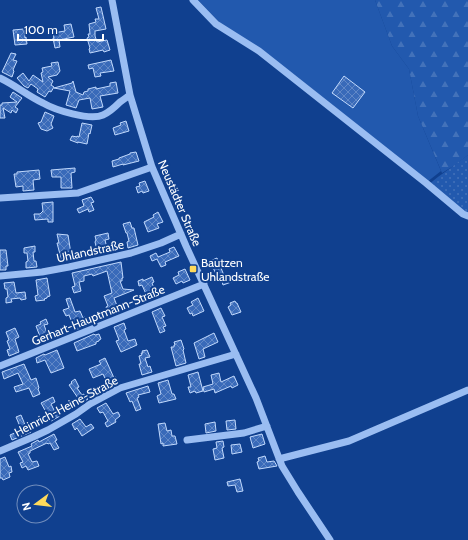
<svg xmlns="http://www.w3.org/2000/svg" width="468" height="540" viewBox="0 0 468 540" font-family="Cabin,sans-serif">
<defs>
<pattern id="forest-firs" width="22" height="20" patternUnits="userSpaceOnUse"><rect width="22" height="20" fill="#2259ae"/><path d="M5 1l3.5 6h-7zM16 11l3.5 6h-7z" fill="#4372ba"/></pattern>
<pattern id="garden-dots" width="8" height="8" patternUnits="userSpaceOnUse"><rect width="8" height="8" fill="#2259ae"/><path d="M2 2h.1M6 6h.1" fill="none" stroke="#4372ba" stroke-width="1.8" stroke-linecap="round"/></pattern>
<pattern id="building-cross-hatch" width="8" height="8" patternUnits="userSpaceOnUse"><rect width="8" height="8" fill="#396ab9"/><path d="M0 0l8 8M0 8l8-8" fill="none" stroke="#6188c7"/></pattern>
</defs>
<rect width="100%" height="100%" fill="#10408f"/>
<path fill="#2259ae" d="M198,0h177l17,46 17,23 9,47 23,55 -14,11 -132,-107 -72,-49z"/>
<path fill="url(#forest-firs)" d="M375,0h93v155l-13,10 -13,8 -24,-57 -9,-47 -17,-23z"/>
<path fill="url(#garden-dots)" d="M468,155v61l-40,-31c13,-11 27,-20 40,-30z"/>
<path fill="url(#building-cross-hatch)" stroke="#c1d9fd" d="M101,7l5,22 -11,2v5l2,6 10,-2 3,10 -6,2 -1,-2 -13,3 -1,-4 1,-1 -3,-10 2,-1 -1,-3h2l-1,-10 7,-2 -1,-3h4l-3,-11z
M71,24l3,13 -15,3 1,7 -5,1 -2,-10h1l-1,-5 12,-2 -1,-6z
M24,29l1,9 1,-1 1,7 -12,1 -2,-15z
M11,53l5,1 -3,6 4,1 -4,9 1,1 -2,6 -10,-5z
M111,60l3,11 -14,2 1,3 -6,1 -2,-9 -4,1 -1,-4z
M58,62l2,9 -3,4 -9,2 5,4 -2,4 3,2 -3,5 -2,-1 -4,6 -8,-5 1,-3 -7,-5 -3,4 -4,-2 -7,-8 6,-5 6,8 4,-6 10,7 -2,-9 2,-1 -1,-4 10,-2 -1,-3z
M344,76l21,16 -12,16 -21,-15z
M73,81l3,11 7,3 1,-3 4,-1v-2l8,-2v2l14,-3v-3l6,-1 2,11 -18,3 3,11 -11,2 -2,-11 -11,2 -3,8 -10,-3 4,-14 -16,-3 18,-5z
M13,92l9,6 -7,9 3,2 -2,4 -4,-3 -1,3 -8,-5 2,10h-5v-13h2v-2l15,-1 -7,-5z
M45,112l9,4 -3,8 2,4 -6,3 -6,-2 -3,-6 3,-1z
M126,121l3,10 -14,4 -2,-7 8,-3 -1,-2z
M82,123l10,2 -2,9 -1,-1 -2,11 -9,-2v1l-8,-3 2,-4 5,1v-1l2,1z
M136,152l3,9 -16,4v-1l-10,3 -1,-6 7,-2v-1l11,-4v-1z
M75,168v4l-4,1 1,15h-11v-11h-9l-1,-7z
M39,170l1,9 -7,1 1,10 -11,1v-5l-7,1 -2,-13h3v-2z
M145,181l4,10 -6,2 -1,-2 -4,2 -2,-6 4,-1 -1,-3z
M91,197l3,5 -3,1 3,7 -5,2 -1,-3 -9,4 -2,-4 7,-3 -2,-6z
M53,202v20h-5v-3l-13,1 -1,-6h6l3,-3 -1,-8z
M158,212l5,10 -6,2 2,4 -11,4 -4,-10 10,-5 -1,-2z
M130,222l2,6h2l4,17 -10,3 -1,-6 2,-1 -2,-8h-1l-3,-9z
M108,233l1,6 -4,1 3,12 -10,2 -3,-12 1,-2 -1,-4z
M57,234l11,1 4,25 -10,2 -5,-19h2z
M35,246v6h-2l1,9h2l1,6 -11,1v-6l2,-1 -1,-8h-3v-5z
M174,247l5,9 -14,6 1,3 -5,2 -4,-8 -5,2 -2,-5 6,-3 2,4 12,-5 -1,-3z
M0,250h6l2,16h-2v4h-6z
M217,258l8,20 7,-2 2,5 -11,4 -4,-13 -3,2 -6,-13z
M121,262l2,16h-1v3h-2l3,8 11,1 -20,8 5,13 -10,4 -3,-8 2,-1 -4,-10 8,-3 -5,-22 -14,5 -1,-2 -8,2v5l-5,1 2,9 -7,2 -2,-6 3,-1 -3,-13z
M185,269l5,11 -7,3 -1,-2 -6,3 -3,-6 6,-3 -1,-3z
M152,277l2,5 -2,1 5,13 -10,4 -3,-6h2l-4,-9 -3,1 -1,-5 5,-2v2z
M47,278l3,18 -3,1v1l-3,1 1,1 -9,1 -1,-5 3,-1 -2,-15z
M14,282l2,11 9,-1 1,7 -5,1 -1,-2 -9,1 1,3 -6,1v-5l2,-1 -1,-8h-2l-1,-6z
M70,298l5,14 5,-1 3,7 2,-1 3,8 -13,5 -6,-15 -3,1 -3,-6 6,-2 -3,-9z
M198,298l6,13 -11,5 -1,-3 -2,1 -3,-6 6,-3 -2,-3z
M235,301l1,2h1l4,9 -9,3 -4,-8 3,-2 -1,-2z
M161,308l4,8 -3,1 4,9 -3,1 2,4 -5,2 -8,-21z
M46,319l2,5 -4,1 3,8 3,-1 2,6 -10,4 -6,-16 5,-2 -1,-2z
M124,323l2,6 -2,1 4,11 7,-2 2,6 -16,7 -5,-11 3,-1 -5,-13z
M15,328l4,9 -4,2 4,13 -10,4 -2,-6 3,-1 -3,-8 2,-1 -3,-8z
M214,333l4,9 -15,7 2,8 -6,2 -5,-16z
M94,334l1,1 4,-1 2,5 -2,1v1l-3,1v2l-19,7 -3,-8z
M181,340l3,9 -1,1 3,13 -10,3 -5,-19h3v-2h1l-1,-3z
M57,350l7,18 -13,5 -6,-13 -8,3 -1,-5 8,-4 1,1z
M147,350l3,7 -5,1 3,9 2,-1 2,6 -10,3 -3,-11h2l-2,-8 3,-1 -1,-2h2l-1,-2z
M105,358l9,20 2,-1 3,5 -10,5 -6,-13 -10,4 -4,-9 12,-5 -2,-3z
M24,364l7,16 5,-2 3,10 -1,1 2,5 -7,3 -4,-9 -13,4 -2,-5 9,-3 -5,-11 -14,6 -2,-7z
M198,372l5,19 -7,2 -1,-2 -5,2 -2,-6h3l-3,-12z
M219,373l2,9 13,-6 4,9 -6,3 -1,-2 -16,7 -1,-4 -10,3 -1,-5 10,-3 -2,-9z
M75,379l4,8 -2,1 5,7 2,-1 4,5 -9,6 -3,-6 2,-1 -9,-13 3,-2 -1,-1z
M168,380l4,14h2l2,5 -17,4 -2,-7 4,-2 -3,-11z
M148,386l2,6 -12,3 1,2 -2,1 4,11 -5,2 -4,-10 -2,1 -4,-9z
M53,397l2,5 -4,2 4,8 2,-1 3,5 -9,5 -10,-18z
M106,403l7,11 5,-2 2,4 -5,4 1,2 -9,5 -2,-4 3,-2 -5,-9 -3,1 -3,-5z
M21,415l5,12 2,-1 3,6 -19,8 -2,-5 9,-4v-1l2,-1 -5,-12z
M80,419l6,8 5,-3 3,4 -12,8 -5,-8 -2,2 -3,-6z
M235,420l1,9 -9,1 -1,-9z
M215,422l1,9 -10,2 -1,-9z
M165,423l2,8 4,-1 1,6h3l2,8 -14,2v-3l-2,1 -3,-20z
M54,434l3,6 -2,1 4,7 -5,2 -4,-7 -2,1 -1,-1 -17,8v2l-2,1 4,8 5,-1 2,5 -11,4 -2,-4 -4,2 -2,-5 3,-1 -5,-10 14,-6 -1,-2 7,-4 1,2z
M262,434l3,10 -12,4 -3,-11z
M223,441l1,6 -2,1 2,10 -9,2 -2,-11 4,-1 -1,-6z
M240,444l2,8 -10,2 -1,-9z
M265,456l2,6 7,-1 3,5 -18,3 -2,-7 2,-1 -1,-3z
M5,457l4,10 2,-1 1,6 -3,1 1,4 -7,3 -1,-2h-2v-19z
M240,479l3,12 -6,1 -2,-7 -7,1 -1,-4z"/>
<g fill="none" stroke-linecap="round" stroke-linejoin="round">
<path stroke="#9abdf2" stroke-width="7" d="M112,0l18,95 7,23 15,49 34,79 70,152 26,68 16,26 32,48
M193,0l23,24 43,27 167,132 37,31 5,2
M0,78c15,7 28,18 43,25 12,7 47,18 60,12 7,-3 12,-8 17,-13 3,-2 7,-5 10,-7
M0,198l78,-5 74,-26
M0,276l42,-4 27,-5 62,-14 30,-10 20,-9
M0,366l204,-82
M187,440l57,-7 23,-7
M0,451l33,-14 15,-7 28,-16 14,-10 30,-16 116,-34
M279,459l70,-18 119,-51"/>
</g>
<rect fill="#ffda5b" stroke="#10408f" stroke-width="1.5" x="189" y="265" width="8" height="8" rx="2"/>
<g text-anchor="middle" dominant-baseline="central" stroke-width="4" stroke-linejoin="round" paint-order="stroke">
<g font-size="12" fill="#fff" stroke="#10408f">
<text transform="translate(180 203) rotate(67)">Neustädter Straße</text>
<text transform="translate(90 251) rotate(-12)">Uhlandstraße</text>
<text transform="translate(98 315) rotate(-22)">Gerhart-Hauptmann-Straße</text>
<text transform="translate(66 406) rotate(-28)">Heinrich-Heine-Straße</text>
</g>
<g font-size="12" fill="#fff" stroke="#10408f" text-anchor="start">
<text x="201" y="262">Bautzen<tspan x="201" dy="14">Uhlandstraße</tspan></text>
</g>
</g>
<g transform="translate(36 504) rotate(255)"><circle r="19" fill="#10408f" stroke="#708cbc"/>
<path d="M0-3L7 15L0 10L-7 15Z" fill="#ffda5b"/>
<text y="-6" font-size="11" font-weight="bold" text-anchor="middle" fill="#ffffff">N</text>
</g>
<path d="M18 34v6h85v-6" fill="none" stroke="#ffffff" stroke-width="2"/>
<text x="24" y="34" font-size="12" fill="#ffffff" stroke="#10408f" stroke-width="3" paint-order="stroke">100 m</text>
</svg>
